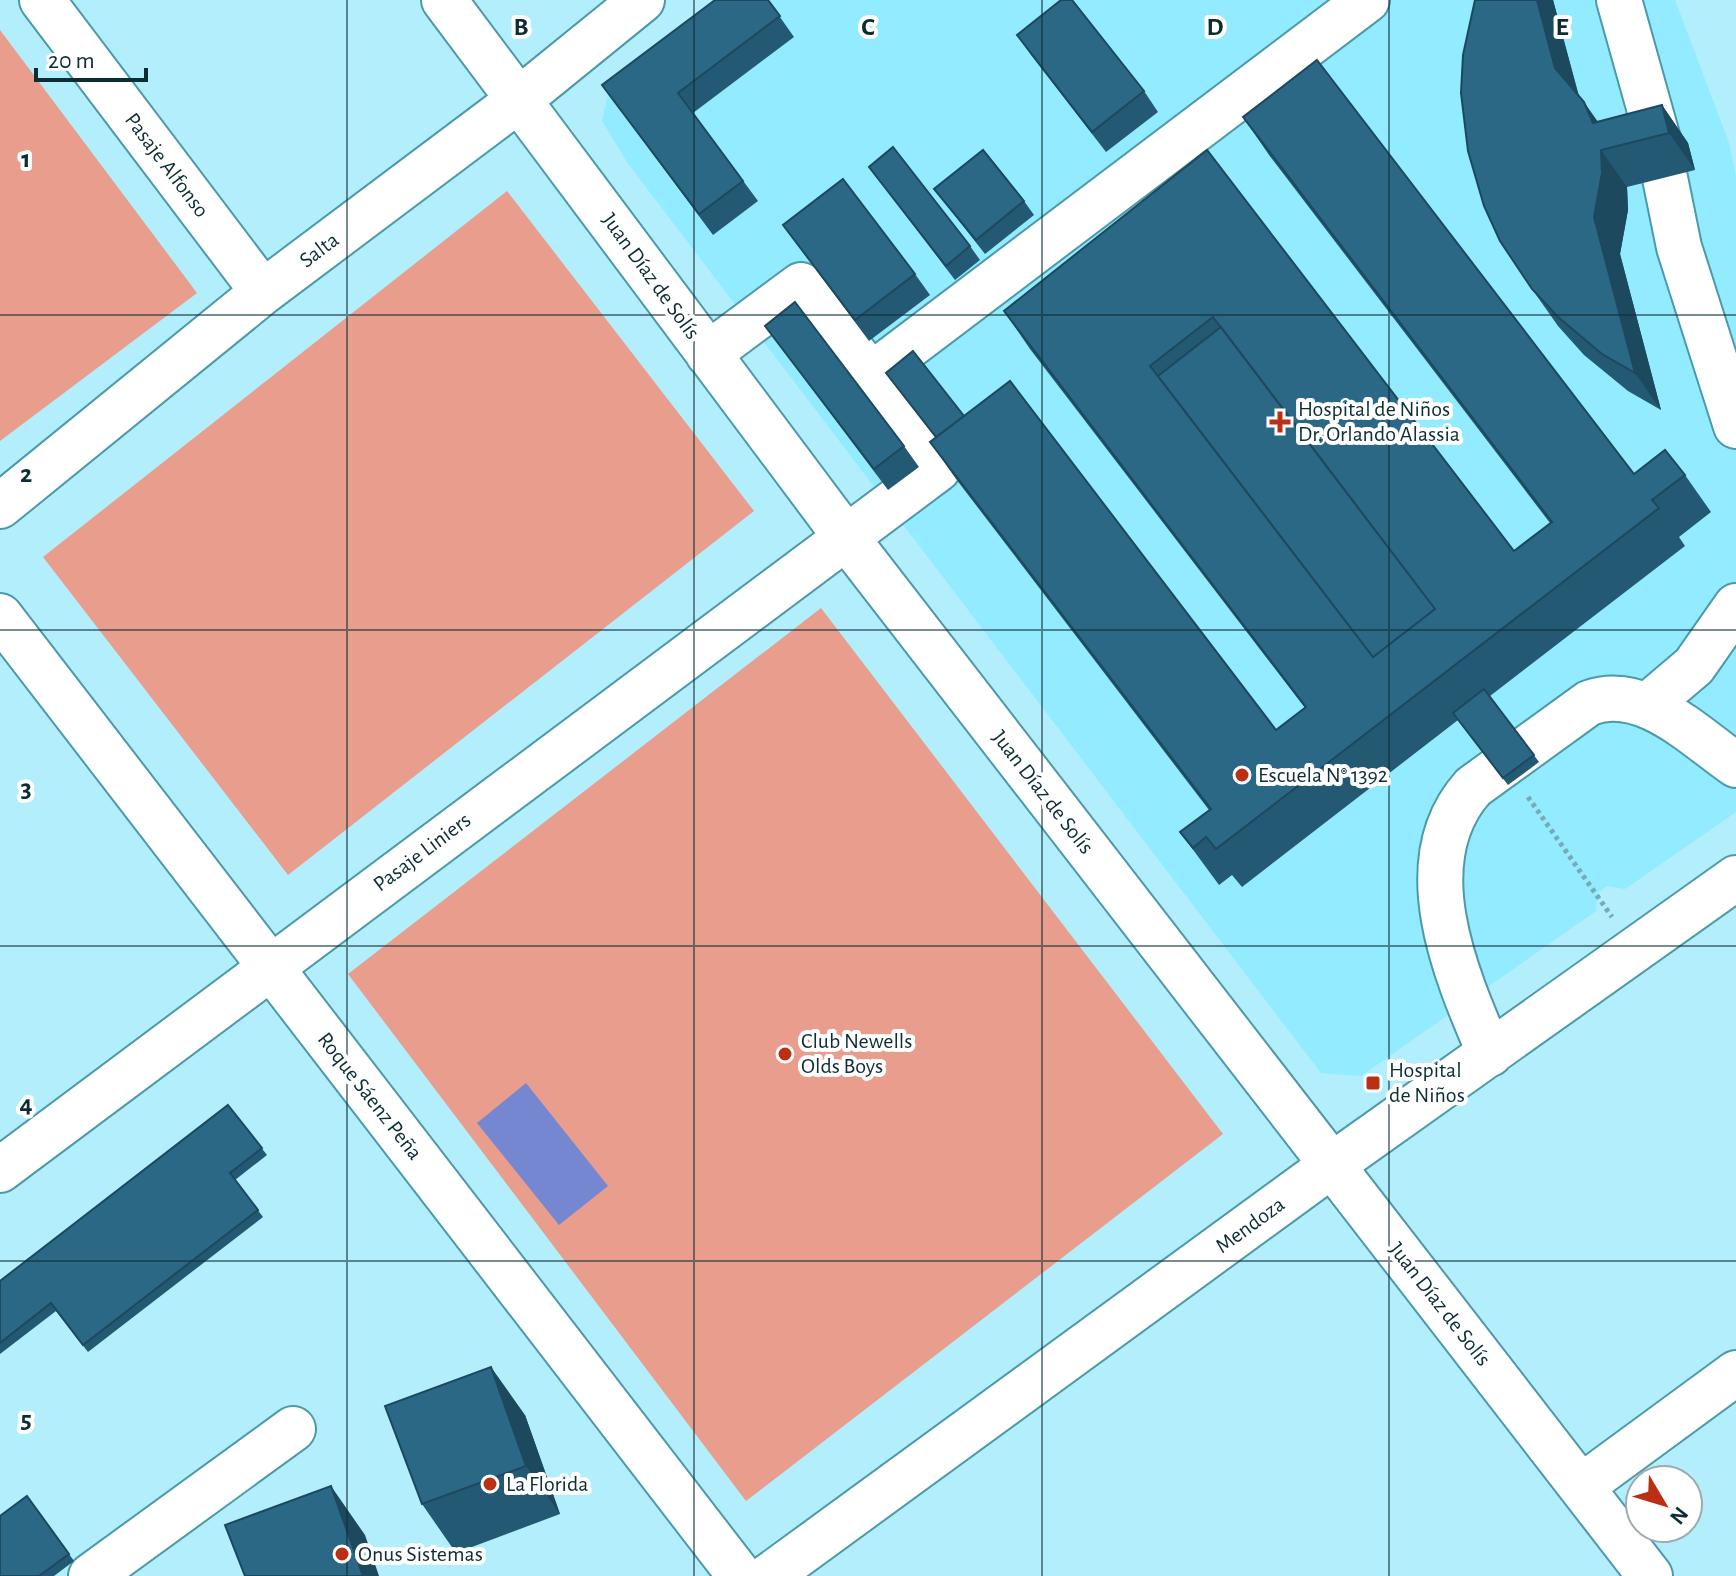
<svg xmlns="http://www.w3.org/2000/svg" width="1736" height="1576" viewBox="0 0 1736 1576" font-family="'Alegreya Sans',sans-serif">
<rect width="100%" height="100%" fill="#b2eefc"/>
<path fill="#92ebfe" d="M716,0h959l54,143 7,33v636l-111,77 -18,-3 -10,7 -1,18 -235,165 -40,-3 -692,-908 -27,-44 8,-34z"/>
<path fill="#e89d8d" d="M0,30l197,263 -197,148z
M507,191l247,320 -466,364 -245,-318z
M821,608l402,526 -477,367 -398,-527z"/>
<path fill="#7687d1" d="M526,1083l82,103 -49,39 -82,-102z"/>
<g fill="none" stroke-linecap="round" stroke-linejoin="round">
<defs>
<path id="minor" d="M42,0l221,292
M444,0l401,536 805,1040
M1619,0l42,150
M1665,178l14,69 57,179
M708,354l93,-69 70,90 496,-375
M0,506l263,-214 257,-193 122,-99
M0,616l740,960
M1648,705l46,-39 42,-60
M1490,1054c-33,-77 -84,-192 -17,-267l116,-84c54,-20 105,33 147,62
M0,1170l938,-701 -67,-94
M1582,1486l154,-113
M91,1576l202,-147
M769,1576l563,-411 404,-287"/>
</defs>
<use href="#minor" stroke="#4c99a9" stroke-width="48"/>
<path stroke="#77aab5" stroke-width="5" stroke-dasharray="4 4" stroke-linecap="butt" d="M1528,797l84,120"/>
<use href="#minor" stroke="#fff" stroke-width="44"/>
</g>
<path fill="#245973" d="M768,0l26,37 -101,76 65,88 -45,34 -111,-150z
M1475,0h78l26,96 18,26 65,-17 26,38 7,27 -68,17 1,23 -8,44 41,156 -33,-19 -44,-36 -26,-29 -26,-37z
M1017,35l127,56 14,21 -52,40 -75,-97z
M1243,117l391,357 51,1 26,37 -32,25 6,9 -195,150 49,66 -31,23 -50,-65 -216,167 -10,-12 -13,10 -39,-53 29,-22 -253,-331 -26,-37 6,-4 -50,-65 78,43 312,314 29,-22 -275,-359 -26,-38 203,-161 307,401 36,-28 -281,-368z
M869,167l101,79 10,14 -25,20z
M934,189l90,12 10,14 -49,39z
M783,225l132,49 15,21 -61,46z
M765,326l139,120 15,21 -31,23z
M228,1105l39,50 -32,25 28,37 -175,135 -32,-41 -56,43v-73z
M525,1415l35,99 -104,39 -34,-49z
M27,1496l47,65 -20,15h-54z"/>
<path fill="#1d495e" d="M1537,0h16l28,105 -26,-37z
M1584,102l26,37 -17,-16z
M1662,105l26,38 7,27 -26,-37z
M1601,150l26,37 1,23 -8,44 41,156 -26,-37 -41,-156z
M491,1367l34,48 35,99 -34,-48z
M331,1486l34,49 14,41h-16z"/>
<path fill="#2a6886" stroke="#1d495e" stroke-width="2" fill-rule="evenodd" d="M715,0h53l12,16 -102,77 65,88 -44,33 -97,-129z
M1061,0h11l72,91 -52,41 -75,-97z
M1475,0h62l18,68 29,34 9,21 69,-18 7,28 -68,17 1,23 -8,44 41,156 -33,-19 -44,-37 -26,-28 -32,-48 -16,-35 -16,-55 -7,-58 2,-38z
M1317,60l317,414 31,-24 20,25 -33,25 7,8 -443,341 -10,-12 -13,11 -13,-16 31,-23 -281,-367 80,-61 266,349 30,-23 -302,-396 203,-161 307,401 38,-29 -309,-405zM1213,317l222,292 -62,48 -223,-291z
M893,147l77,99 -24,20 -77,-99z
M983,150l41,51 -48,39 -42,-51z
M843,179l72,95 -60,46 -72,-95z
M795,302l109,144 -30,23 -109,-143z
M1221,327l214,282 -62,48 -215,-281z
M913,351l51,65 -28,21 -50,-64z
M1484,689l50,66 -31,23 -50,-65z
M228,1105l34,43 -32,25 28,37 -175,135 -32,-42 -51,40v-62z
M491,1367l35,99 -104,38 -37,-98z
M331,1486l32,90h-118l-20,-51z
M27,1496l42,58 -30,22h-39v-60z"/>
<path fill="none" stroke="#0c2d34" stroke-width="2" stroke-opacity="0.55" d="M347,0v1576M694,0v1576M1042,0v1576M1389,0v1576M0,315h1736M0,630h1736M0,946h1736M0,1261h1736"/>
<g fill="#bb3014" stroke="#fff" stroke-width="3">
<path d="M1276 410h8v8h8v8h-8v8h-8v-8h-8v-8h8z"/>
<circle cx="1242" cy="775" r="8"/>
<circle cx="785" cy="1054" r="8"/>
<rect x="1365" y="1075" width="16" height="16" rx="4"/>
<circle cx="490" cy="1484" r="8"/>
<circle cx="342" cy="1554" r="8"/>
</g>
<g text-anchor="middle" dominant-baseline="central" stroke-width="8" stroke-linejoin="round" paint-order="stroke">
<g font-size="22" fill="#0c2d34" stroke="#fff">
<text transform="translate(167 165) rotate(53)">Pasaje Alfonso</text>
<text transform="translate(319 250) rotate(-37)">Salta</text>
<text transform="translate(651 276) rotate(54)">Juan Díaz de Solís</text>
<text transform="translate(1043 792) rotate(52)">Juan Díaz de Solís</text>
<text transform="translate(422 852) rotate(-37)">Pasaje Liniers</text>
<text transform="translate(370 1096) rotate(52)">Roque Sáenz Peña</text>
<text transform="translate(1250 1225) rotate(-36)">Mendoza</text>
<text transform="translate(1440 1304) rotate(52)">Juan Díaz de Solís</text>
</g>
<g font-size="22" fill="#0c2d34" stroke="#fff" text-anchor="start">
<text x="1298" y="409">Hospital de Niños<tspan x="1298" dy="25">Dr. Orlando Alassia</tspan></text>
<text x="1258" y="775">Escuela N° 1392</text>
<text x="801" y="1041">Club Newells<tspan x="801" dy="25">Olds Boys</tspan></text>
<text x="1389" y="1070">Hospital<tspan x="1389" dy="25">de Niños</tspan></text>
<text x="506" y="1484">La Florida</text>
<text x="358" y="1554">Onus Sistemas</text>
</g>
</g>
<g font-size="26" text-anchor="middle" font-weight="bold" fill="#0c2d34" stroke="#fff" stroke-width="8" stroke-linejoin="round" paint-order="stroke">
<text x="521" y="35">B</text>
<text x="868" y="35">C</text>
<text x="1215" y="35">D</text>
<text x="1562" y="35">E</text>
<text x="26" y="167">1</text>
<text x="26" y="482">2</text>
<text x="26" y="797">3</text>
<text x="26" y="1112">4</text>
<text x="26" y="1428">5</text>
</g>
<g transform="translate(1664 1504) rotate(128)"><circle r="38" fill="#ffffff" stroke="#9eabae" stroke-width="2"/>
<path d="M0-6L14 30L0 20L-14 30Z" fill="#bb3014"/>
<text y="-12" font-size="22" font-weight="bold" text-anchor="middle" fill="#0c2d34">N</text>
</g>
<path d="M36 68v12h110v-12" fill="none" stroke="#0c2d34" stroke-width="4"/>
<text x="48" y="68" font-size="24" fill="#0c2d34" stroke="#ffffff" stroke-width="6" paint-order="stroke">20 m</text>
</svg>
